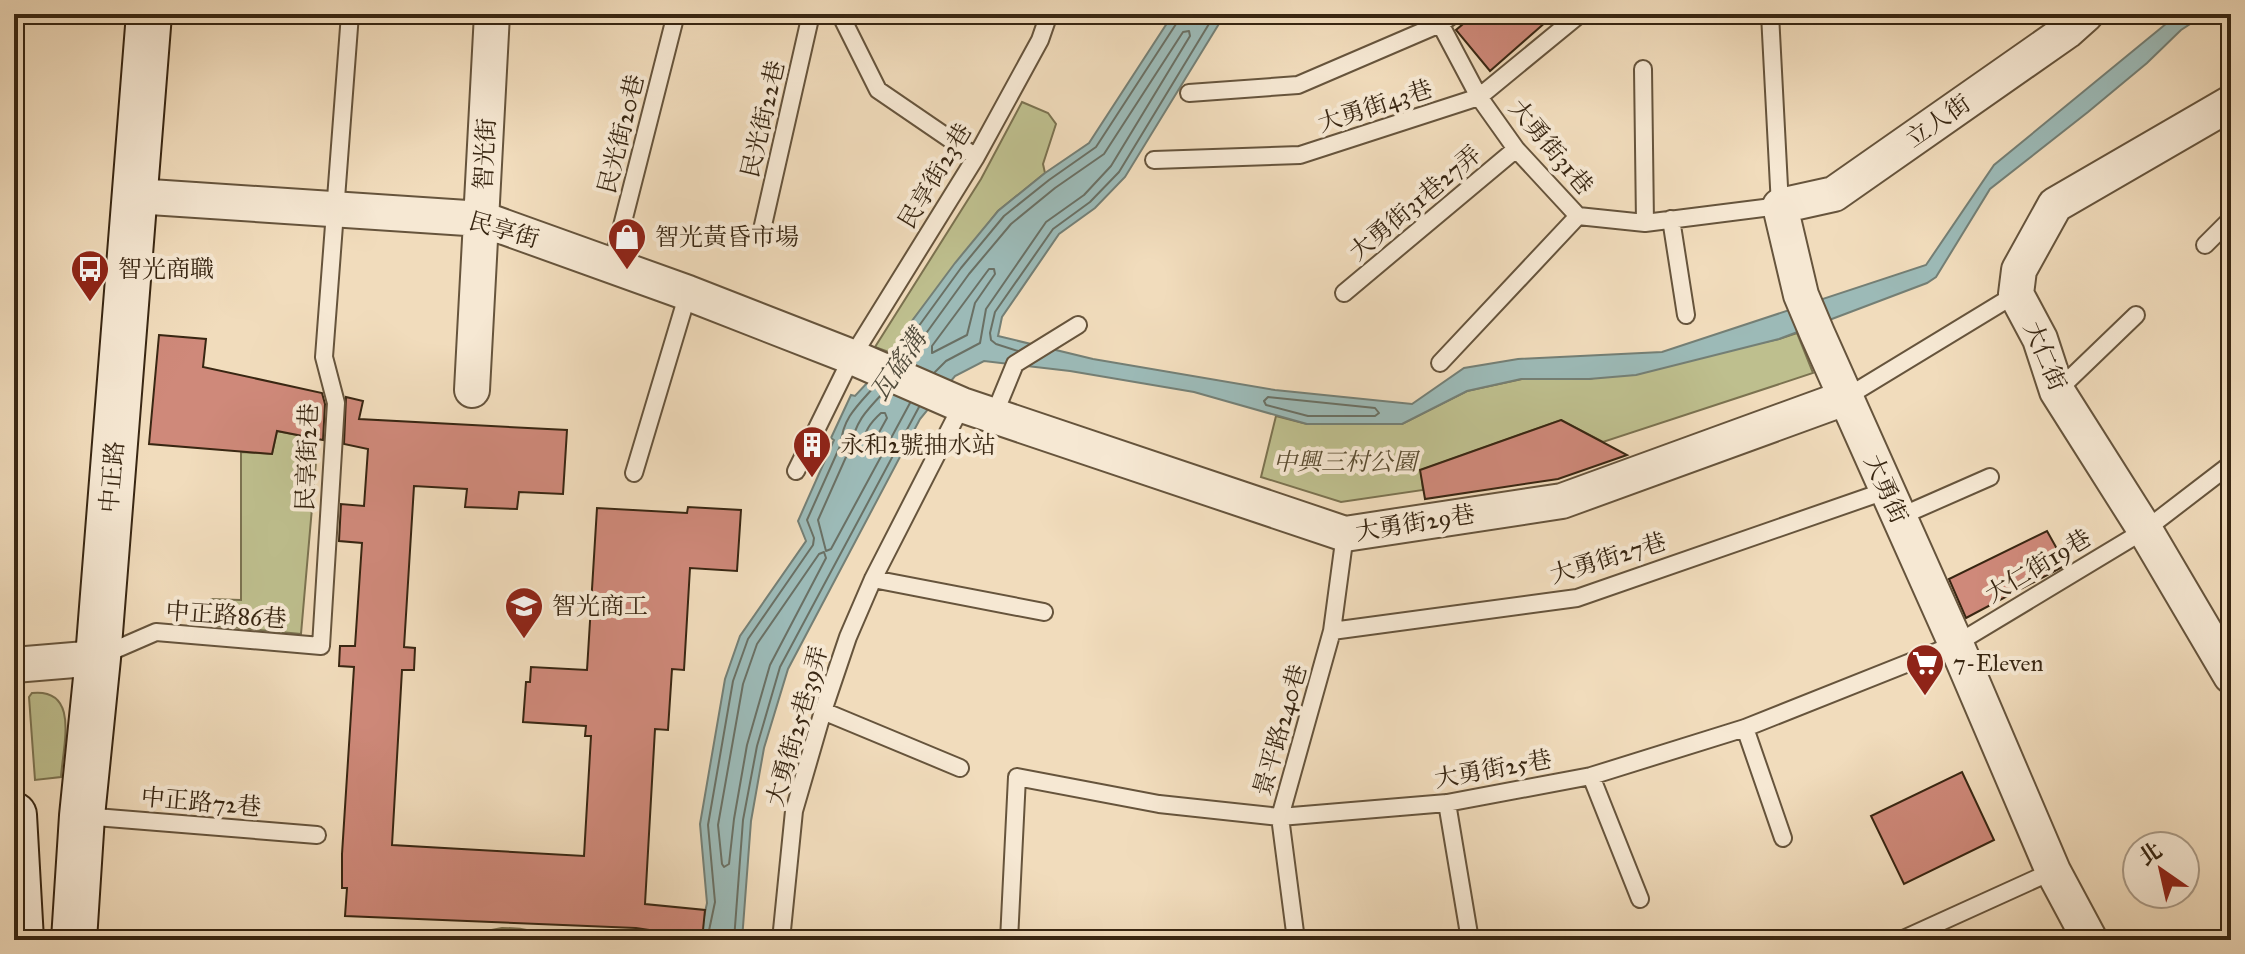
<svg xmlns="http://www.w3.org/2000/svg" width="2245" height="954" viewBox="0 0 2245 954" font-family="'IM FELL Great Primer','Noto Serif TC',serif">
<rect width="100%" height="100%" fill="#f1dcbc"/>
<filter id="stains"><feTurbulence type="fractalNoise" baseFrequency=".0025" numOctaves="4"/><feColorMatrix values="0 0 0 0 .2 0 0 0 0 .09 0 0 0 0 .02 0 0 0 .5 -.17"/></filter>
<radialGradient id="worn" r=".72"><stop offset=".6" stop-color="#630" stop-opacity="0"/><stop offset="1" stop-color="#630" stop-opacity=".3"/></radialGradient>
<path fill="#bebf8e" stroke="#7b7250" stroke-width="2" d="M1022,102l26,11 8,11 -13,40 2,9 -47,38 -92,118 -12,25 -19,-7 106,-168z
M1797,333l16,40 -210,69 -42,-22 -140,50 2,20 -82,12 -80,-25 15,-61 31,8h95l65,-33 55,-12h67l190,-40z
M277,431l41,8 -17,195 -92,-9 2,-26 30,1v-148l31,2z
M32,693c48,-5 31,52 29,84l-26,3 -6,-83z
M502,928c21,0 37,3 56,12h-94l17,-8z"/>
<path fill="#9cbab7" stroke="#747f75" stroke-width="2" d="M1173,14h52l-100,163 -30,31 -36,26 -57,83 -4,19 95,23 182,31 137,14 52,-36 54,-9 144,-7 264,-87 68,-100 184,-151h36l-16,5 -17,11 -34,33 -59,49 -98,77 -54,88 -9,6 -148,56 -143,36 -47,4h-68l-54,12 -65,33h-95l-113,-32 -124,-21 -86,-10 -29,15 -35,43 -132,250 -24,79 -13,73 -9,119h-43l8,-37 -7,-79 25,-145 15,-43 66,-95 -8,-20 36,-81 -3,-2 20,-43 4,1 39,-42 12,-25 49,-66 43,-52 47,-38 44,-30z"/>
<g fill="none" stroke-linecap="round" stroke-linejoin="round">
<path stroke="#6a7064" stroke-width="2" d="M989,269h5l1,5 -20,29 -8,32 -35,18v-7z
M1018,351l-22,-7 -5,-4 -1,-7 5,-21 58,-83 37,-27 29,-30 96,-158
M901,358l12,-24 48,-66 43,-52 45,-36 47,-33 82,-126 2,-7
M910,362l12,-23 47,-65 42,-50 44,-36 49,-34 79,-122 6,-1 1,5 -79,130 -27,29 -38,27 -31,45 -29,42 -6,34 -34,18 -11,11
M884,392c-19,20 -28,29 -34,56l-32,72 8,31 5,-2 79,-146
M1268,397l107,11 4,5 -4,3h-67l-42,-11 -2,-4z
M881,413h4l2,5 -16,29 -5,2c-6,-13 5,-27 15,-36z
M824,552l2,6 -56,107 -23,80 -13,74 -5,45 -5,3 -2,-3 -4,-39 25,-141 14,-40 62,-90z
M707,940l8,-38 -7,-77 25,-144 15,-42 65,-94 1,-7 -7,-18 34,-76c1,-25 17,-39 33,-57
M734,940l9,-120 14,-74 23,-79 139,-260"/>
</g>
<path fill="#cf897a" stroke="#382612" stroke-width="2" d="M1475,14h80l-65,57 -34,-41z
M159,335l47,4 -3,28 119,26 3,11 -2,36 -46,-9 -5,23 -123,-10z
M346,397l17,4 -4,18 208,11 -4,64 -44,-2 -2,17 -52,-2 2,-18 -53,-3 -10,161 11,1 -1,22h-12l-10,175 192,11 7,-120h-6l1,-10 -63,-4 3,-40h4l1,-15 56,3 10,-162 90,5 1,-6 53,3 -4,61 -47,-3 -6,102 -12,-1 -4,61 -13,-1 -10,175 60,6 -3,30h-53l1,-10 -14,-2 -291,-12 2,-28h-5v-34l12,-187 -15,-1 1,-20h15l7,-103 -23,-2 2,-37 23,2 4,-57 -24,-5z
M1561,420l66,35 -69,24 -133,20 -5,-29z
M2047,531l19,34 -100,53 -17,-39z
M1962,772l32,68 -90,44 -33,-68z"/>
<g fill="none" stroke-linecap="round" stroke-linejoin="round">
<defs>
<path id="lane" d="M840,14l38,76 98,67
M1435,14l44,83 37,52 62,67 67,7 135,-17 -10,-192
M1643,69l2,154
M1189,93l109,-8 142,-61 14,-10
M1154,160l146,-5 179,-58 101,-83
M1671,219l15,96
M761,234l50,-220
M2205,245l26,-26
M612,265l64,-251
M1344,293l172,-144
M1440,363l138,-147
M2057,391l79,-76
M1845,398l171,-104
M994,415l21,-51 63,-39
M796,471l56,-114 124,-200 64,-117 9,-26
M634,473l54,-180
M1899,517l91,-40
M873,579l171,33
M1332,631l245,-33 311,-108
M103,655l53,-23 165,14 15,-243 -12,-46 26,-343
M823,711l137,57
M1745,728l38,110
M1591,776l49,123
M1447,803l23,137
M83,816l234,19
M781,940l13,-129 29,-100 25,-74 25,-58 89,-174
M1009,940l8,-163 142,27 121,13 167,-14 144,-27 154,-48 211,-84 189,-114 86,-66
M1296,940l-16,-123 52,-186 13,-97
M1901,940l152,-69
M2203,940l1,-1"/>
<path id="street" d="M2086,14l-19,17 -233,163 -54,12 21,89 16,38 139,311 97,227 37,69
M2231,103l-176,102 -36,65 -3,24 24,45 17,52 88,139 86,146
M135,196l347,23 206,74 164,64 110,48 383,129 217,-33 283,-103
M472,390l20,-376
M14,665l84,-7"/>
<path id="secondary" d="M14,815l7,125
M74,940l8,-124 16,-158 51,-644"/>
</defs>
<use href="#lane" stroke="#66543c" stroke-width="20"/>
<use href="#street" stroke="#66543c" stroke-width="38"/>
<use href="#secondary" stroke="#382612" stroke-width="48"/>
<use href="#lane" stroke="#f6e8d3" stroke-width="16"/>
<use href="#street" stroke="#f6e8d3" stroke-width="34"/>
<use href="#secondary" stroke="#f6e8d3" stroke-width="44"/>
</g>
<defs>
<symbol id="shop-pin" viewBox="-11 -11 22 30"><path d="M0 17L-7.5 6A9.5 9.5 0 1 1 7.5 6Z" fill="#8f2418" stroke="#f6e8d3"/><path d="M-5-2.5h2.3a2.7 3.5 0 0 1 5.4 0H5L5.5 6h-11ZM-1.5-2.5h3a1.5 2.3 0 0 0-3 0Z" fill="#fff"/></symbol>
<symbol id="bus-pin" viewBox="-11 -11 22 30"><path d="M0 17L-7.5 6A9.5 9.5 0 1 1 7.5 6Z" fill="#8f2418" stroke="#f6e8d3"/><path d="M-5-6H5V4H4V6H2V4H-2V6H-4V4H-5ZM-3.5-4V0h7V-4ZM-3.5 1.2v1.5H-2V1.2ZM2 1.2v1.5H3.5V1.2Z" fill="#fff"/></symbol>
<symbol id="building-pin" viewBox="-11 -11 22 30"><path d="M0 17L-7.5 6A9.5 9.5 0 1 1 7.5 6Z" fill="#8f2418" stroke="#f6e8d3"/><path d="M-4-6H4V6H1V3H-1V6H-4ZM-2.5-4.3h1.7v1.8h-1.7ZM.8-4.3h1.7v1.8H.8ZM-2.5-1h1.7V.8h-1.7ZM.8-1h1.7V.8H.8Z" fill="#fff"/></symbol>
<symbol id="school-pin" viewBox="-11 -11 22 30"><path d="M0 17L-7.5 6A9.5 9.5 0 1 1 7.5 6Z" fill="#8f2418" stroke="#f6e8d3"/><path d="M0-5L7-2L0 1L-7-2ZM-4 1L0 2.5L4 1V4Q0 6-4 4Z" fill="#fff"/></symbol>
<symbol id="supermarket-pin" viewBox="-11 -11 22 30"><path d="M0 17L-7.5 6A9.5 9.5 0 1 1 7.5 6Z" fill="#8f2418" stroke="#f6e8d3"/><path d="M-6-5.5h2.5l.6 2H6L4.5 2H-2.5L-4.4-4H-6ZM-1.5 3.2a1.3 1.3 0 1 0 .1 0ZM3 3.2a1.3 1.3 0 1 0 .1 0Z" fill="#fff"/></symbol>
</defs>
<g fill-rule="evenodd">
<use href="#shop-pin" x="605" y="215" width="44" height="60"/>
<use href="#bus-pin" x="68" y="247" width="44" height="60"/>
<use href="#building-pin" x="790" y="423" width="44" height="60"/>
<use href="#school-pin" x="502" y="584" width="44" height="60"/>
<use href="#supermarket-pin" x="1903" y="641" width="44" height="60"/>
</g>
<g text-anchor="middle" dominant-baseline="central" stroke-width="8" stroke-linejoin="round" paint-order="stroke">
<g font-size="24" fill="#382612" stroke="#f6e8d3">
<text transform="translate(1375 106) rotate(-18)">大勇街43巷</text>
<text transform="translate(763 119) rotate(-77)">民光街22巷</text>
<text transform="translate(1938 121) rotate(-35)">立人街</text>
<text transform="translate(621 134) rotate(-76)">民光街20巷</text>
<text transform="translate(1551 147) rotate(50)">大勇街31巷</text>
<text transform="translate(485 154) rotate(-87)">智光街</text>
<text transform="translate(935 176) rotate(-59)">民享街23巷</text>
<text transform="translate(1415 203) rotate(-40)">大勇街31巷27弄</text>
<text transform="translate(504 230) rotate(16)">民享街</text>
<text transform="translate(2045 356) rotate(67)">大仁街</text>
<text transform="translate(307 457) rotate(-88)">民享街2巷</text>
<text transform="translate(112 477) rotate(-85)">中正路</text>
<text transform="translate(1886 489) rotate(66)">大勇街</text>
<text transform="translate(1415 523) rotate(-9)">大勇街29巷</text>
<text transform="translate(1608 558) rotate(-17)">大勇街27巷</text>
<text transform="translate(2038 566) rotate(-31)">大仁街19巷</text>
<text transform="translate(226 615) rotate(4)">中正路86巷</text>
<text transform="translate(797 726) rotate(-74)">大勇街25巷39弄</text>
<text transform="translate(1280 730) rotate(-74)">景平路240巷</text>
<text transform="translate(1493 769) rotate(-10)">大勇街25巷</text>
<text transform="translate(201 802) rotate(5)">中正路72巷</text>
</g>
<g font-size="24" fill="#382612" stroke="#f6e8d3" text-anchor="start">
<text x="655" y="237">智光黃昏市場</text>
<text x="118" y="269">智光商職</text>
<text x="840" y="445">永和2號抽水站</text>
<text x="552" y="606">智光商工</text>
<text x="1953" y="663">7-Eleven</text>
</g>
<g font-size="24" font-style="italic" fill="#5a4c31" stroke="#f6e8d3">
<text x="1345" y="462">中興三村公園</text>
</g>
<g font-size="26" font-style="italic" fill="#514b3b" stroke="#f6e8d3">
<text transform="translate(898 365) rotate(-56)">瓦磘溝</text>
</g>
</g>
<rect width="2245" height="954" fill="none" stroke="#f1dcbc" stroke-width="48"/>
<rect x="16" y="16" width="2213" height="922" fill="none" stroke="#382612" stroke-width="4"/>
<rect x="24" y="24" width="2197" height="906" fill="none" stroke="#382612" stroke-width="2"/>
<g transform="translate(2161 870) rotate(326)"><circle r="38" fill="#f6e8d3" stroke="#aa9a86" stroke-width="2"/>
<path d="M0-6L14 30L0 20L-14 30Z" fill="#8f2418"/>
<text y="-12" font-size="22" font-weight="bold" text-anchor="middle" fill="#382612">北</text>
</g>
<rect width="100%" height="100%" filter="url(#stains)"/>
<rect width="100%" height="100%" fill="url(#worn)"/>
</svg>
